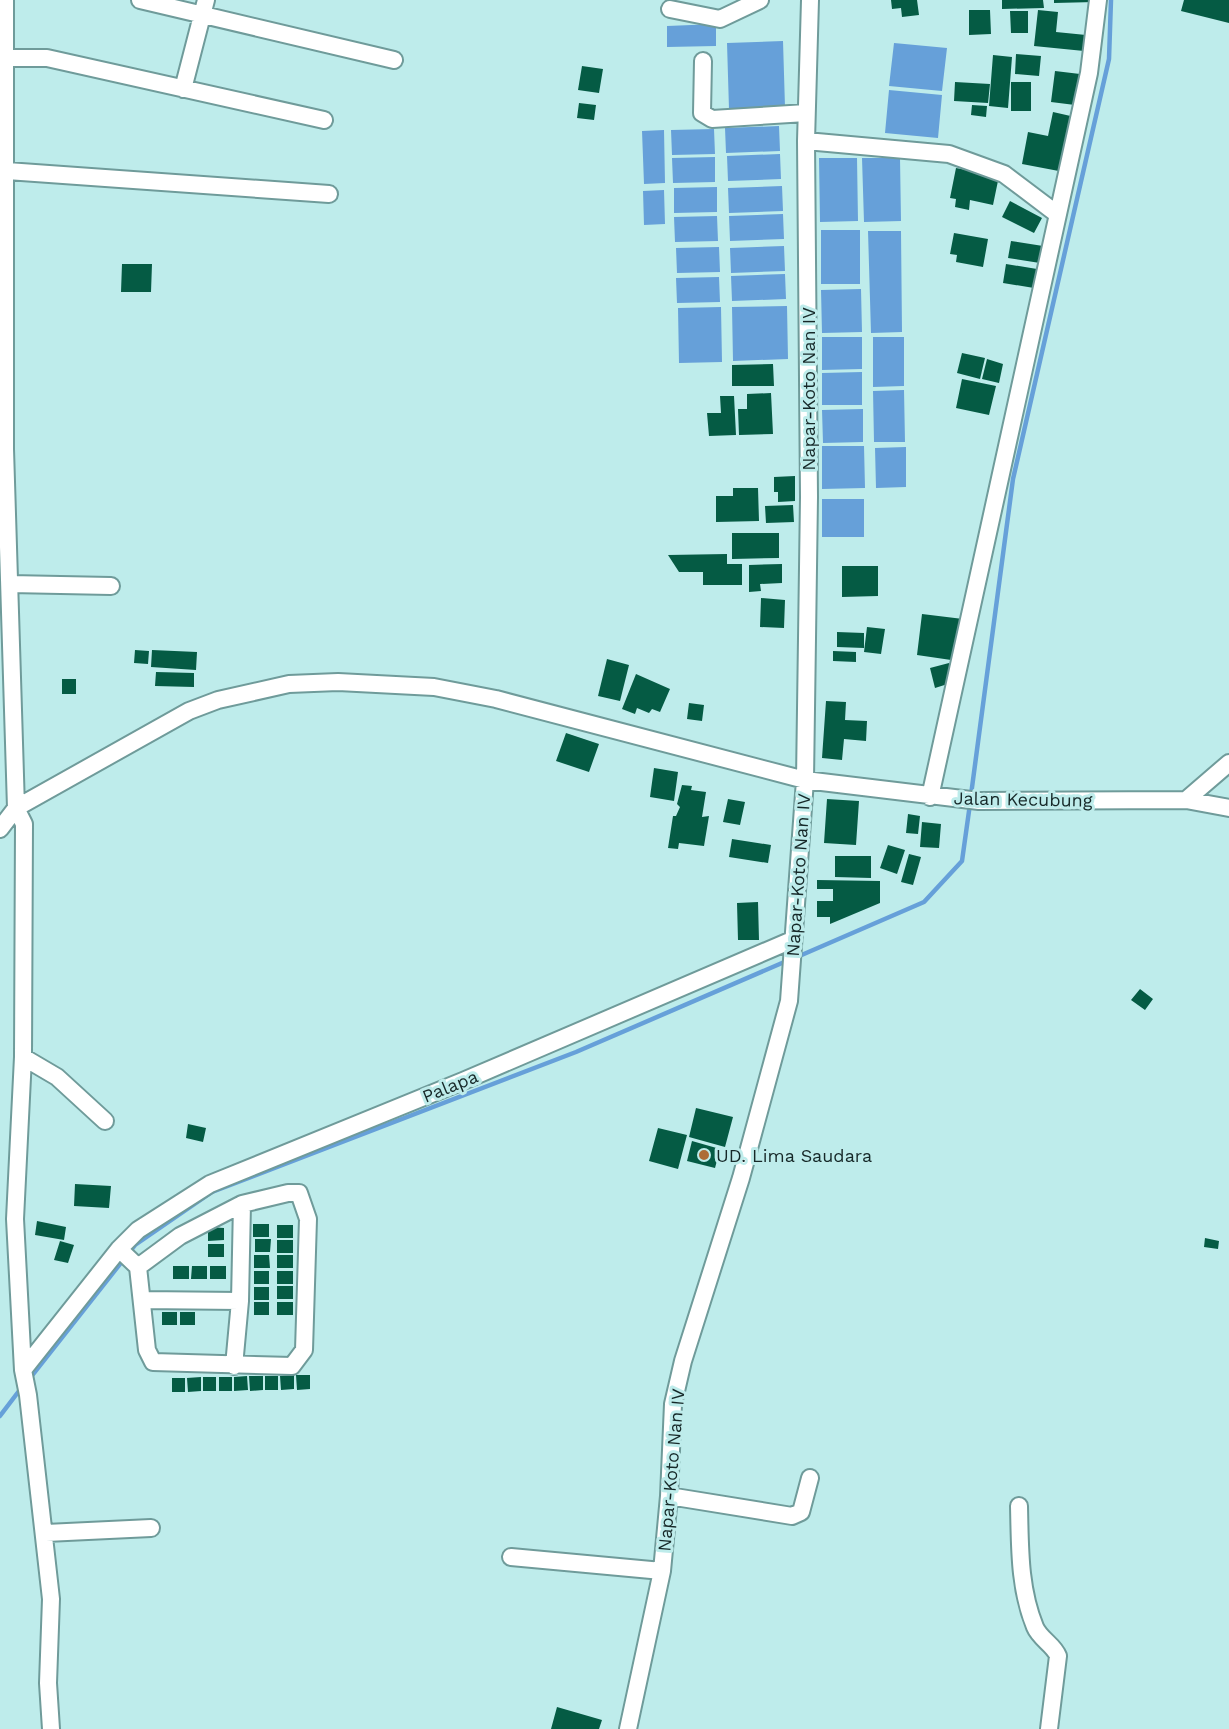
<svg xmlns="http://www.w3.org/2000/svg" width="1229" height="1729" viewBox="0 0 1229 1729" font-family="'Work Sans',sans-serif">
<rect width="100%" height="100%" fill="#beeceb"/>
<path fill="#66a0d9" d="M716,24v22l-49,1v-21z
M783,41l2,66 -56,2 -2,-66z
M894,43l53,5 -5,43 -53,-5z
M889,90l53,5 -4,43 -53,-5z
M779,126l1,25 -54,2 -1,-25z
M714,129l1,25 -43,1 -1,-25z
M664,130l1,53 -21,1 -2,-53z
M780,154l1,25 -53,2 -1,-25z
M715,157v25l-42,1 -1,-25z
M819,158h38l1,63 -38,1z
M862,158h38l1,63 -37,1z
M782,186l1,25 -54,2 -1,-25z
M717,187v25l-43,1v-25z
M664,190l1,34 -21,1 -1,-34z
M783,214l1,25 -54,2 -1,-25z
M717,216l1,25 -43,1 -1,-25z
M821,230h39v54h-39z
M868,231h33l1,101 -31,1z
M784,246l1,25 -54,2 -1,-25z
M719,247l1,25 -43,1 -1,-25z
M785,274l1,25 -54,2 -1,-25z
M719,277l1,25 -43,1 -1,-25z
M861,289l1,43 -40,1 -1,-43z
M787,306l1,53 -55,2 -1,-54z
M721,307l1,55 -43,1 -1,-55z
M822,337h40v32l-40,1z
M873,337h31v49l-31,1z
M862,372v33h-40v-32z
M904,390l1,52h-31l-1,-51z
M863,409v33l-40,1 -1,-33z
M822,446h42l1,42 -43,1z
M906,447v40l-30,1 -1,-40z
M822,499h42v38h-42z"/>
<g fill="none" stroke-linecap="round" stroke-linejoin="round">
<path stroke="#66a0d9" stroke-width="4.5" d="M971,795l42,-316 96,-420 2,-59
M797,957l127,-55 38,-41 8,-57
M30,1378l105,-133 77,-53 364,-140 213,-92
M0,1416l22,-29"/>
</g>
<path fill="#055b44" d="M891,0h26l2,15 -17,2 -1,-9 -9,1z
M1002,0h41l1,8 -42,1z
M1054,0h41v2l-41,1z
M1184,0h45v23l-48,-12z
M969,10h21l1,24 -22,1z
M1038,10l20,2 -2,20 30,3 -2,16 -50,-5z
M1010,11h18v22h-17z
M1016,54l25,2 -2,20 -24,-2z
M993,55l19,2 -4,51 -19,-2z
M582,66l21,3 -4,24 -21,-3z
M1055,71l25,3 -5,31 -24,-3z
M955,82l35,2 -2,19 -34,-2z
M1011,82h20v29h-20z
M579,103l17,2 -2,15 -17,-2z
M972,105l15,1 -1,11 -15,-2z
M1053,112l22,5 -11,55 -42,-8 6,-32 20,4z
M956,168l43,8 -6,29 -23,-5 -1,10 -14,-3 1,-8 -6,-1z
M1010,201l32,17 -8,15 -32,-16z
M954,233l34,6 -5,28 -27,-5 1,-7 -7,-1z
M1011,241l32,5 -3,17 -32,-5z
M122,264h30l-1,28h-30z
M1006,264l31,5 -3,19 -31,-5z
M962,353l23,5 -5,21 -23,-6z
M987,359l16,5 -4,19 -17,-4z
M773,364l1,22h-42v-21z
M962,379l34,7 -7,29 -33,-7z
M771,393l2,41 -34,1 -1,-26h9v-15z
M720,396h14l2,39 -27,1 -2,-23h14z
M795,476v25l-17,1v-10h-4v-15z
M733,488h25l1,33 -43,1v-26h17z
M793,505l1,17 -28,1 -1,-17z
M732,533h47v25l-47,1z
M727,554v10h15v21h-39v-13h-24l-11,-17z
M782,564v19l-22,1 1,7 -12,1v-27z
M842,566h36v30l-36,1z
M761,598l24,2 -1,28 -24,-1z
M922,614l41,5 -5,42 -41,-6z
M867,627l18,2 -4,25 -17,-2z
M837,632l27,1v15l-27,-1z
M135,650l14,1 -1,13 -14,-1z
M152,650l45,2 -1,18 -45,-3z
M833,651l23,1v10l-23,-1z
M607,659l22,6 -9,36 -22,-5z
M949,663l5,19 -19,6 -5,-20z
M156,672l38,1v14l-39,-1z
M636,674l34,15 -10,23 -8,-3 -3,4 -12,-5 -2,6 -13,-5z
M62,679h14v15h-14z
M826,701l20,1 -1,18 22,1 -1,20 -22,-2 -2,21 -20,-2z
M689,703l15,2 -2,16 -15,-2z
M566,733l33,11 -10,28 -33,-11z
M654,768l24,4 -4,29 -24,-4z
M682,785l10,1 -1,4 15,2 -4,25 7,-1 -5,30 -25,-3 -1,6 -10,-1 5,-32h3l4,-9 -3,-3z
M728,799l17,3 -5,23 -17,-3z
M827,799l32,2 -3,44 -32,-2z
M908,814l12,2 -2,18 -12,-1z
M922,822l19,2 -2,24 -19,-1z
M732,839l39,6 -3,18 -39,-6z
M888,845l17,5 -8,24 -17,-6z
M909,854l12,3 -8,28 -12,-3z
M835,856h36v22l-36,-1z
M817,880l63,1v22l-50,21v-7h-13v-16h16v-12h-16z
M758,902l1,38h-21l-1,-37z
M1140,989l13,10 -8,11 -14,-10z
M696,1108l37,9 -8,30 -36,-10z
M188,1124l18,4 -3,14 -17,-4z
M658,1128l29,7 -9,34 -29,-8z
M692,1141l28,8 -5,19 -28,-7z
M75,1184l36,2 -2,22 -35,-2z
M37,1221l29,6 -2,13 -29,-5z
M253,1224h16v13h-16z
M277,1225h16v13h-16z
M208,1227l16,1v12l-16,1z
M1205,1238l14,3 -1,8 -14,-2z
M255,1239h16l-1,13h-15z
M277,1240h16v13h-16z
M60,1241l14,4 -6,18 -14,-3z
M208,1244h16v13h-16z
M254,1255h15l1,13h-16z
M277,1255h16v13h-16z
M173,1266h16v13h-16z
M192,1266h15v13h-16z
M210,1266h16v13h-16z
M254,1271h15v13h-15z
M277,1271h16v13h-16z
M277,1286h16v13h-16z
M254,1287h15v13h-15z
M254,1302h15v13h-15z
M277,1302h16v13h-16z
M162,1312h15v13h-15z
M180,1312h15v13h-15z
M294,1375v14l-13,1 -1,-14z
M296,1375h14v14l-13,1z
M247,1376l1,14 -14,1v-14z
M249,1376h14v14l-13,1z
M265,1376h13v14h-13z
M201,1377v14l-13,1 -1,-14z
M203,1377h13v14h-13z
M219,1377h13v14h-13z
M172,1378h13v14h-13z
M557,1707l45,13 -3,9h-48z"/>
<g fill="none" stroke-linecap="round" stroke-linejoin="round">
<defs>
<path id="minor" d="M5,0v449l11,359 8,16 -1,233 -8,162 8,151 5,25 23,204 -3,84 3,46
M140,0l254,60
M670,9l50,10 40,-19
M5,58h42l277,62
M703,61l-1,52 10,6 94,-6
M183,89l23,-89
M806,141l143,13 55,20 53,40
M7,171l322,23
M10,584l101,2
M930,797l159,-724 9,-73
M1186,800l43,-37
M0,829l16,-21 173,-97 29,-11 71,-16 49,-2 96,5 62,12 309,81 174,21 207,-1 43,8
M23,1057l34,20 48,44
M119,1249l19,18 9,83 6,12 139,4 12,-16 4,-131 -9,-26h-11l-46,11
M138,1267l42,-31 62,-32 -2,97 -6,65
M142,1300l98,1
M23,1370l96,-121 19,-19 72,-46 253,-103 329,-141
M669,1496l123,20 9,-4 9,-34
M1019,1506c1,41 0,82 16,121 5,12 19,18 23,29l-9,73
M46,1533l105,-5
M511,1557l151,14
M628,1729l34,-158 7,-75 4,-92 10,-43 58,-183 48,-177 16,-221 4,-283 -3,-356 4,-141"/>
</defs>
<use href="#minor" stroke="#6f9b9a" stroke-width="20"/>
<use href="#minor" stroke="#fff" stroke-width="16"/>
</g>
<circle fill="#ad6c36" stroke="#beeceb" stroke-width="2" cx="704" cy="1155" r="6"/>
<g text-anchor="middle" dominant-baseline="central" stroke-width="6" stroke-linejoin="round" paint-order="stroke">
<g font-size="18" fill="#162828" stroke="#beeceb">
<text transform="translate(808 389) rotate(-90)">Napar-Koto Nan IV</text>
<text transform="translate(1023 799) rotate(1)">Jalan Kecubung</text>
<text transform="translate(798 875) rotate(-86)">Napar-Koto Nan IV</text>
<text transform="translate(450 1086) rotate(-22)">Palapa</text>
<text transform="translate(671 1470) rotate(-85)">Napar-Koto Nan IV</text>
</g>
<g font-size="18" fill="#162828" stroke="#beeceb" text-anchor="start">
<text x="716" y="1155">UD. Lima Saudara</text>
</g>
</g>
</svg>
